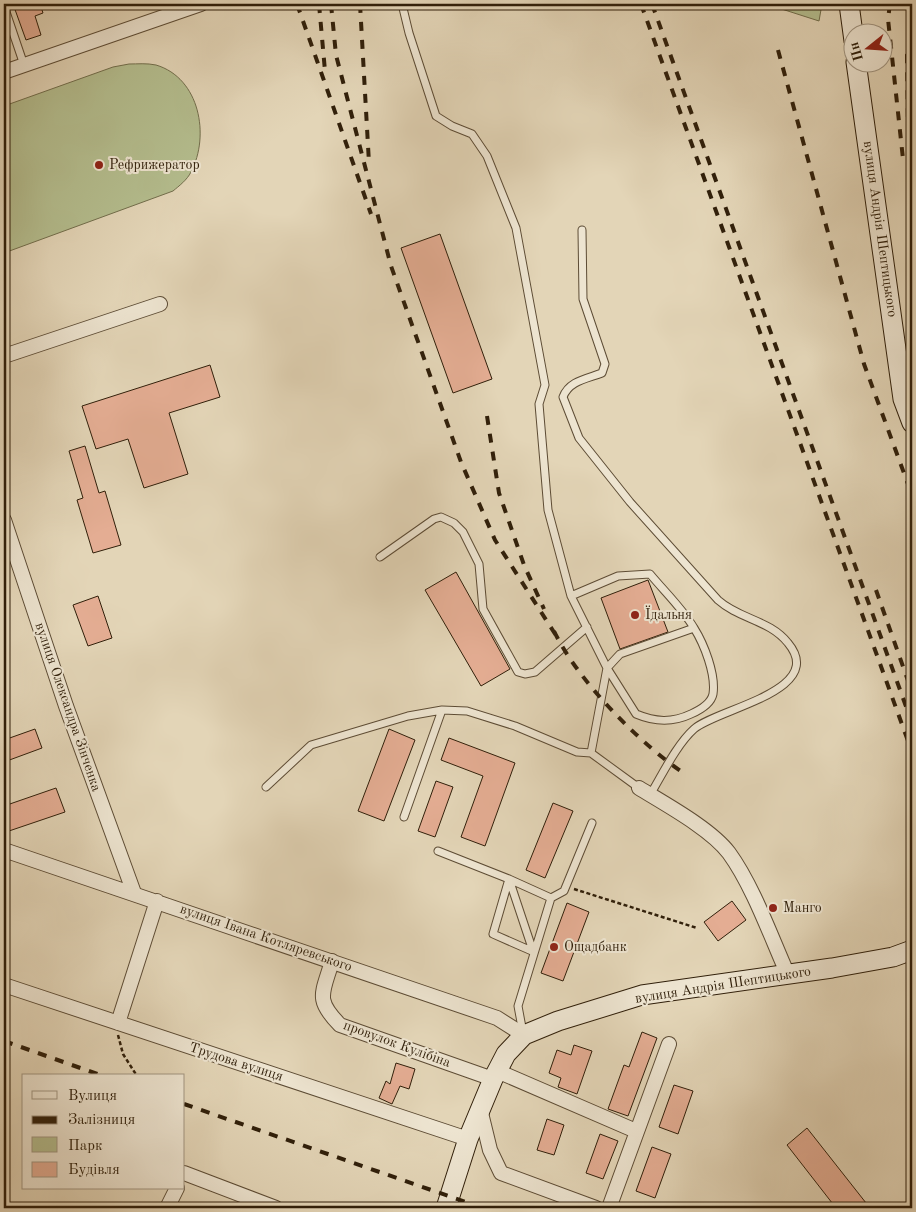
<svg xmlns="http://www.w3.org/2000/svg" width="916" height="1212" viewBox="0 0 916 1212" font-family="'Old Standard TT',serif">
<rect width="100%" height="100%" fill="#e3d5b7"/>
<filter id="stains"><feTurbulence type="fractalNoise" baseFrequency=".004" numOctaves="4"/><feColorMatrix values="0 0 0 0 .2 0 0 0 0 .09 0 0 0 0 .02 0 0 0 .5 -.17"/></filter>
<radialGradient id="worn" r=".72"><stop offset=".6" stop-color="#630" stop-opacity="0"/><stop offset="1" stop-color="#630" stop-opacity=".3"/></radialGradient>
<path fill="#b4bd8e" stroke="#726e4c" d="M766,4h56l-3,17z
M129,64c8,0 18,-1 27,1 44,13 54,71 35,107 -4,8 -12,14 -18,19l-169,62v-147l109,-39z"/>
<path fill="#e4ad93" stroke="#301f0a" d="M13,4h27l3,9 -8,3 6,19 -15,5z
M440,234l52,145 -39,14 -52,-145z
M210,365l10,32 -51,16 19,61 -44,14 -16,-49 -32,10 -14,-43z
M85,446l14,47 6,-2 16,54 -28,8 -16,-53 6,-2 -14,-47z
M456,572l54,97 -29,17 -56,-96z
M648,580l20,52 -48,17 -19,-51z
M98,596l14,42 -24,8 -15,-41z
M35,729l7,19 -38,14v-22z
M389,729l26,11 -31,81 -26,-10z
M449,738l66,25 -30,83 -24,-9 22,-61 -42,-16z
M436,781l17,6 -18,50 -17,-6z
M56,788l9,24 -59,20 -2,-7v-19z
M553,803l20,8 -28,67 -19,-8z
M732,901l14,19 -28,21 -14,-19z
M567,903l22,9 -26,69 -22,-8z
M642,1032l15,6 -29,78 -20,-7 16,-44 5,2z
M574,1045l18,6 -15,43 -19,-7 3,-9 -12,-5 8,-23 14,5z
M396,1063l19,6 -6,20 -9,-3 -8,18 -13,-6 7,-17 4,3z
M674,1085l19,6 -15,43 -19,-7z
M547,1119l17,6 -10,30 -17,-5z
M807,1128l63,80h-34l-49,-63z
M600,1134l18,7 -15,38 -17,-6z
M652,1147l19,7 -16,44 -19,-7z"/>
<g fill="none" stroke-linecap="round" stroke-linejoin="round">
<defs>
<path id="service" d="M402,4l7,29 27,83 16,10 20,8 15,22 29,72 29,157 -6,19 9,106 23,86 36,72 29,46c19,8 36,9 55,0 9,-4 20,-10 22,-20 3,-20 -9,-50 -19,-66 -11,-19 -30,-37 -44,-54l-32,2 -47,20
M4,6l20,59
M582,230l1,69 22,65 -3,9c-16,6 -33,8 -39,24l16,41 51,64 88,98c21,19 52,20 70,43 40,48 -72,66 -94,86 -17,15 -32,46 -44,66
M380,557l54,-38 7,-2 13,6 9,9 16,32 4,45 35,63 7,2 10,-2 52,-45
M591,753l16,-85 13,-14 74,-26
M266,787l45,-42 97,-29 34,-6 25,1 48,15 62,26 14,1 48,35
M404,817l38,-107
M438,851l71,28 24,72
M534,952l-41,-18 16,-55 42,19
M523,1033l-5,-27 33,-108 13,-7 28,-68"/>
<path id="minor" d="M4,72l197,-68
M4,356l156,-52
M4,520l62,186 68,187
M639,788c26,16 72,41 90,65 24,33 42,84 59,122
M4,850l493,168 27,17
M332,961c-9,32 -18,38 8,64l153,54
M4,985l464,154
M118,1023l39,-122
M497,1071l139,60
M480,1109l10,41 11,23 95,35
M184,1173l92,35
M167,1208l10,-20
M609,1208l60,-164"/>
<path id="secondary" d="M849,4l5,37
M856,62l47,337 9,24
M446,1208l22,-69 25,-60 13,-25 18,-19 34,-14 84,-26 190,-27 61,-11 19,-7"/>
</defs>
<use href="#service" stroke="#5d4c35" stroke-width="9"/>
<use href="#minor" stroke="#5d4c35" stroke-width="16"/>
<use href="#secondary" stroke="#301f0a" stroke-width="21"/>
<path stroke="#301f0a" stroke-width="2.5" stroke-dasharray="4 2.5" stroke-linecap="butt" d="M574,889l123,39
M118,1035l5,19 14,22
M426,1208l6,-3"/>
<use href="#service" stroke="#ede4d0" stroke-width="7"/>
<use href="#minor" stroke="#ede4d0" stroke-width="14"/>
<use href="#secondary" stroke="#ede4d0" stroke-width="19"/>
<path stroke="#301f0a" stroke-width="4" stroke-dasharray="9 9" stroke-linecap="butt" d="M297,4l74,210
M319,4l6,67
M331,4l5,51 55,211 70,196 34,78 62,97
M360,4l9,159
M641,4l271,748
M652,4l260,719
M890,4l-2,15 15,140
M912,37l-5,18 2,139 3,40
M778,50l86,314 48,131
M487,416l12,77 25,72 20,44
M876,590l36,102
M554,631c23,49 86,113 131,143
M4,1041l99,35
M184,1104l299,104"/>
</g>
<g fill="#8f2418" stroke="#ede4d0" stroke-width="2">
<circle cx="99" cy="165" r="5"/>
<circle cx="635" cy="615" r="5"/>
<circle cx="773" cy="908" r="5"/>
<circle cx="554" cy="947" r="5"/>
</g>
<g text-anchor="middle" dominant-baseline="central" stroke-width="4" stroke-linejoin="round" paint-order="stroke">
<g font-size="14" fill="#301f0a" stroke="#ede4d0" text-anchor="start">
<text x="109" y="165">Рефрижератор</text>
<text x="645" y="615">Їдальня</text>
<text x="783" y="908">Манго</text>
<text x="564" y="947">Ощадбанк</text>
</g>
<g font-size="14" fill="#301f0a" stroke="#ede4d0">
<text transform="translate(880 229) rotate(82)">вулиця Андрія Шептицького</text>
<text transform="translate(68 707) rotate(71)">вулиця Олександра Зінченка</text>
<text transform="translate(266 938) rotate(19)">вулиця Івана Котляревського</text>
<text transform="translate(723 985) rotate(-9)">вулиця Андрія Шептицького</text>
<text transform="translate(397 1044) rotate(20)">провулок Кулібіна</text>
<text transform="translate(236 1062) rotate(18)">Трудова вулиця</text>
</g>
</g>
<rect width="916" height="1212" fill="none" stroke="#e3d5b7" stroke-width="20"/>
<rect x="5" y="5" width="906" height="1202" fill="none" stroke="#301f0a" stroke-width="2.5"/>
<rect x="10" y="10" width="896" height="1192" fill="none" stroke="#301f0a"/>
<rect x="22" y="1074" width="162" height="115" fill="#ede4d0" stroke="#a19581"/>
<rect x="32" y="1091" width="25" height="8" fill="#ede4d0" stroke="#a19581"/>
<text x="68" y="1100" font-size="15" fill="#301f0a">Вулиця</text>
<rect x="32" y="1116" width="25" height="8" fill="#301f0a" stroke="#a19581"/>
<text x="68" y="1124" font-size="15" fill="#301f0a">Залізниця</text>
<rect x="32" y="1137" width="25" height="15" fill="#b4bd8e" stroke="#a19581"/>
<text x="68" y="1150" font-size="15" fill="#301f0a">Парк</text>
<rect x="32" y="1162" width="25" height="15" fill="#e4ad93" stroke="#a19581"/>
<text x="68" y="1174" font-size="15" fill="#301f0a">Будівля</text>
<g transform="translate(868 48) rotate(253)"><circle r="24" fill="#ede4d0" stroke="#a19581"/>
<path d="M0-4L9 19L0 12L-9 19Z" fill="#8f2418"/>
<text y="-8" font-size="14" font-weight="bold" text-anchor="middle" fill="#301f0a">Пн</text>
</g>
<rect width="100%" height="100%" filter="url(#stains)"/>
<rect width="100%" height="100%" fill="url(#worn)"/>
</svg>
